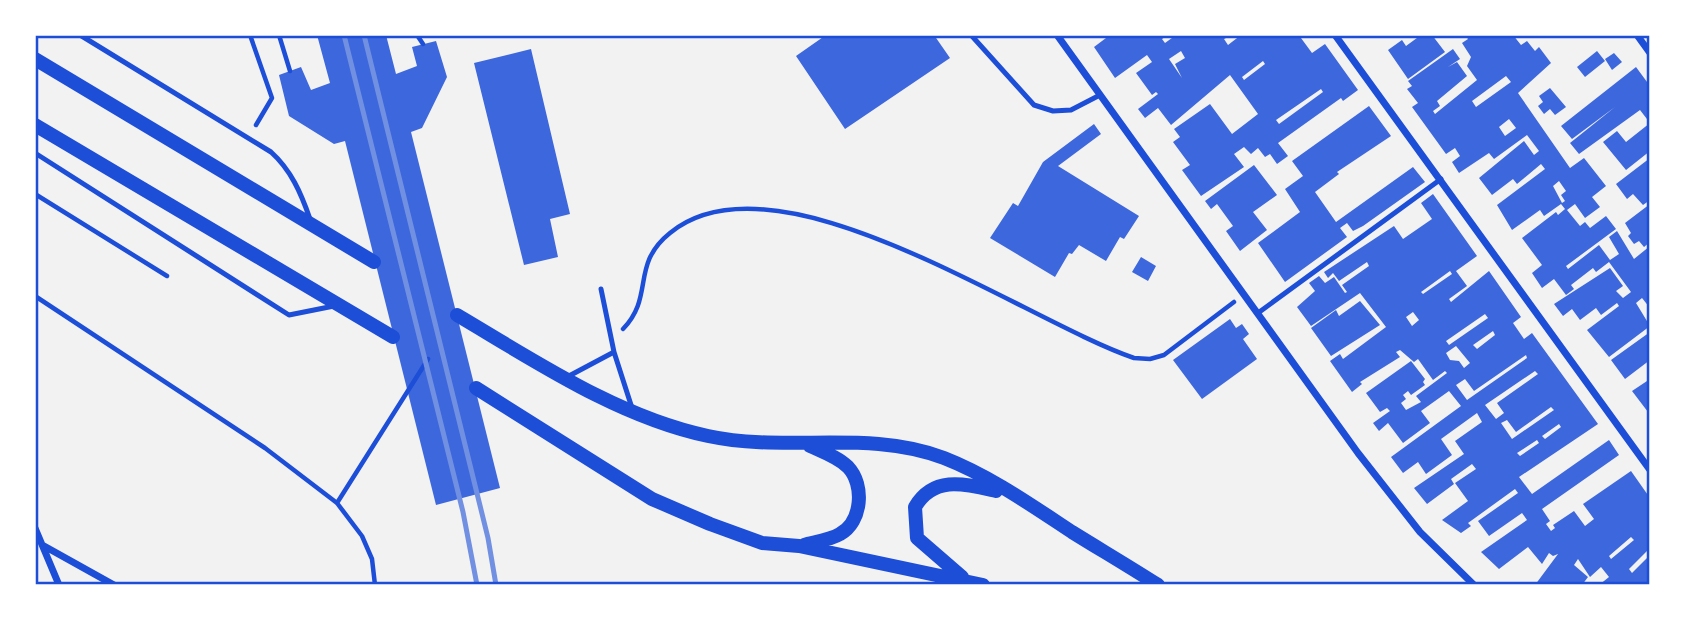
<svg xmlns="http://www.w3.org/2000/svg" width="1685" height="620" viewBox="0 0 1685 620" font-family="'Golos Text',sans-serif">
<rect width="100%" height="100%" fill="#f2f2f2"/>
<path fill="#3d67dc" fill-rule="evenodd" d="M317,35h69l10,39 21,-8 -5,-19 24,-6 11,36 -25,51 -11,4 89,356 -64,17 -91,-364 -11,3 -45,-28 -10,-41 22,-8 10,23 19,-7z
M826,35h108l16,23 -105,71 -49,-73z
M1110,35h58l-6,4 3,4 11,-8h56l-8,4 4,6 13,-10h63l-3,3 11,15 13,-9 33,46 -15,11 -2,-3 -63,45 10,13 -11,8 -7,-10 -5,3 -7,-9 -7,6 -7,-7 -10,7 10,13 -43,29 -19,-26 8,-5 -17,-23 7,-5 -6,-8 36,-25 22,30 26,-20 -28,-39 -59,50 -13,-17 -13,10 -7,-9 20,-15 -2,-2 -4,3 -16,-22 16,-11 -5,-7 -32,23 -21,-31zM1181,51l4,7 -10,6 7,14 -13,-19zM1263,61l2,3 -21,16 -2,-3zM1321,89l2,3 -44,32 -3,-4z
M1421,35h11l13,17 -37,27 -20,-29 14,-10 4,6z
M1465,35h48l8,10 6,-4 8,10 4,-4 12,16 -33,30 52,75 14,-10 22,28 -14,11 8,10 -15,11 -10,-14 -8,6 13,16 5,-4 5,6 16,-12 10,13 -50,37 2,3 31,-24 11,15 9,-6 -10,-17 8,-6 17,28 16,-13v62l-8,-10 -6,5 14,23 -41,31 -22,-27 32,-24 -2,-3 -16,12 -5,-7 -16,12 -8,-11 -9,7 -9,-12 56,-36 13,18 -7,5 7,7 8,-6 -22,-30 -13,10 -3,-4 -22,17 3,4 -8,6 -12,-16 -12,9 -10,-15 10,-8 -20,-27 34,-26 2,3 7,-6 -4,-5 -17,12 -4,-6 -28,20 -15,-25 48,-36 -4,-5 -24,20 -4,-5 -21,16 -13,-17 45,-37 10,14 5,-4 -12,-16 -33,24 -5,-6 -30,20 -7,-11 8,-6 -5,-8 -9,6 -34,-47 6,-4 -11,-14 5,-3 -4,-5 45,-32 7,10 -12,8 9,-5 10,14 -30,25 3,5 -7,5 2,3 42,-34 -10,-14 4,-9 -9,-14 6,-4zM1506,76l5,6 -35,25 -4,-6zM1509,119l7,9 -11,8 -6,-9zM1559,181l7,10 -5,4 4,6 -3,2 -9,-17z
M531,49l39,165 -20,5 8,38 -34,8 -50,-202z
M1597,51l8,10 -20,16 -8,-10z
M1614,53l8,9 -10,8 -7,-11z
M1636,67l14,19v65l-24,19 -23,-28 14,-11 9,11 24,-19 -10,-13 -61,44 -9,-11 45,-36 -43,32 -11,-13z
M1550,88l16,19 -11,8 -5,-6 -6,5 -6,-8 5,-4 -4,-6z
M1369,106l22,30 -54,36 2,2 -24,18 21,30 77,-55 12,15 -62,44 -10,5 -6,-8 -7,5 7,9 -62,45 -27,-39 42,-31 -15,-23 18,-13 -11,-15z
M1094,124l7,10 -43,32 81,50 -15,23 -4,-2 -14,24 -27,-16 -7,9 -3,-1 -14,24 -65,-39 23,-35 5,3 25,-44z
M1650,158v42l-7,5 -10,-11 -6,5 -11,-15z
M1254,165l23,30 -24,17 14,18 -27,21 -14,-20 7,-5 -16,-22 -6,5 -6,-8z
M1433,194l44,62 -21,15 11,15 -18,13 2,3 38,-31 32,46 -8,6 11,16 8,-6 66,91 -79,53 13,17 77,-54 10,15 -77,54 8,12 -4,3 5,7 4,-3 -2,-3 21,-14 11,15 9,-7 -11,-15 48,-33 19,27v50l-21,21 3,4 18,-18 -3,23 3,7h-51l10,-8 -8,-10 -11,10 -12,-18 -4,6 14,12 -6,8h-47l23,-31 -5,2 -4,-3 -7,11 -14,-17 -29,22 -18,-17 46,-32 -5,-7 -33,23 -11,-15 40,-28 -3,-4 -47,34 3,3 -10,7 -19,-13 26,-19 -13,-18 21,-14 -4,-5 -21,15 3,5 -27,20 -13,-16 50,-34 -9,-13 27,-19 -5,-9 -36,26 11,16 -26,19 -8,-12 -15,11 -12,-16 70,-51 -12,-15 -28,20 9,12 -27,20 -15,-20 -9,8 -6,-8 17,-12 -3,-3 -7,4 -14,-19 45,-32 14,18 -2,3 2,3 -14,10 -3,-4 -5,4 3,4 -5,4 5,7 15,-8 -5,-6 31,-23 -2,-2 -12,9 -15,-21 -4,3 -14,-12 -4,2 4,5 -40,25 2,2 -10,8 -22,-31 10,-7 3,5 43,-32 -26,-34 -49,33 -14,-19 18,-16 -6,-8 10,-7 6,7 9,-6 11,16 2,-1 -5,-7 27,-19 -2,-4 -28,19 -6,-8 -5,5 -4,-6 70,-46 9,13 29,-20 -11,-16zM1450,271l2,3 -29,20 -2,-2zM1413,312l6,8 -7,6 -6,-9zM1485,314l3,4 -39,27 -3,-4zM1493,331l2,4 -18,14 -4,-4zM1456,346l14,17 -6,5 -5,-7 -9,-1 -4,-7zM1526,355l1,3 -60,42 -11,-15 9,-6 9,12zM1535,371l3,3 -41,29 7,10 -8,6 -11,-14zM1551,407l3,3 -42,29 -11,-16 6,-3 9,12zM1559,424l2,3 -16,12 -3,-3zM1537,440l2,3 -19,13 -3,-3zM1631,537l3,3 -23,19 -2,-3z
M1650,204v38l-6,5 -5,-6 -5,3 -6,-8 3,-3 -6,-10z
M1141,257l15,9 -8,15 -16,-9z
M1360,301l20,24 -49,31 -20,-28 25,-18 3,6z
M1230,319l6,9 6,-4 7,10 -6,5 14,20 -55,40 -29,-39z
M1650,332v28l-25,19 -14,-19z
M1650,379v32l-2,1 -16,-21z"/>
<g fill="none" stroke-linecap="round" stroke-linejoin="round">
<path stroke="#1d4ed8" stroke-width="4.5" d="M250,35l22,63 -16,27
M279,35l11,36
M417,35l6,9
M35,194l132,82
M35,296l230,152 72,55 25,33 10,23 3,26
M623,329c32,-33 7,-64 47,-96 107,-88 355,88 464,125l16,1 14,-4 70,-53
M337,503l91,-144"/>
<path stroke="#1d4ed8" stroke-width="5" d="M80,35l191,117c20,18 30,41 39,67
M971,35l63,70 19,6 18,-1 29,-15
M35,153l254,162 45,-9
M601,289l13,63 18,56
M1258,313l183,-134
M567,377l47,-25"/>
<path stroke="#1d4ed8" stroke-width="7" d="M1057,35l301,418 62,79 54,53
M1335,35l315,435
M1637,35l13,18
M35,528l24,57
M44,546l70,39"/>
<path stroke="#1d4ed8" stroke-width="14" d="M35,59l339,203
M35,125l358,212
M457,315c78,46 161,102 251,121 79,17 160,-7 236,22 46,18 87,47 128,74 29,18 58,35 86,53
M476,388l176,111 58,25 52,19 37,3 184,39
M804,545c11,-3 26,-5 36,-11 22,-12 25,-49 8,-67 -10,-10 -25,-15 -38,-21
M962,577l-45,-39 -2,-31c19,-32 50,-23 81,-16"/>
<path stroke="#7290e2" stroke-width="5" d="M344,35l119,477 14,73
M364,35l124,503 8,47"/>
</g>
<rect width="1685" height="620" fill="none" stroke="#ffffff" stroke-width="74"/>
<rect x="37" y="37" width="1611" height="546" fill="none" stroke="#1d4ed8" stroke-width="2.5"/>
</svg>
